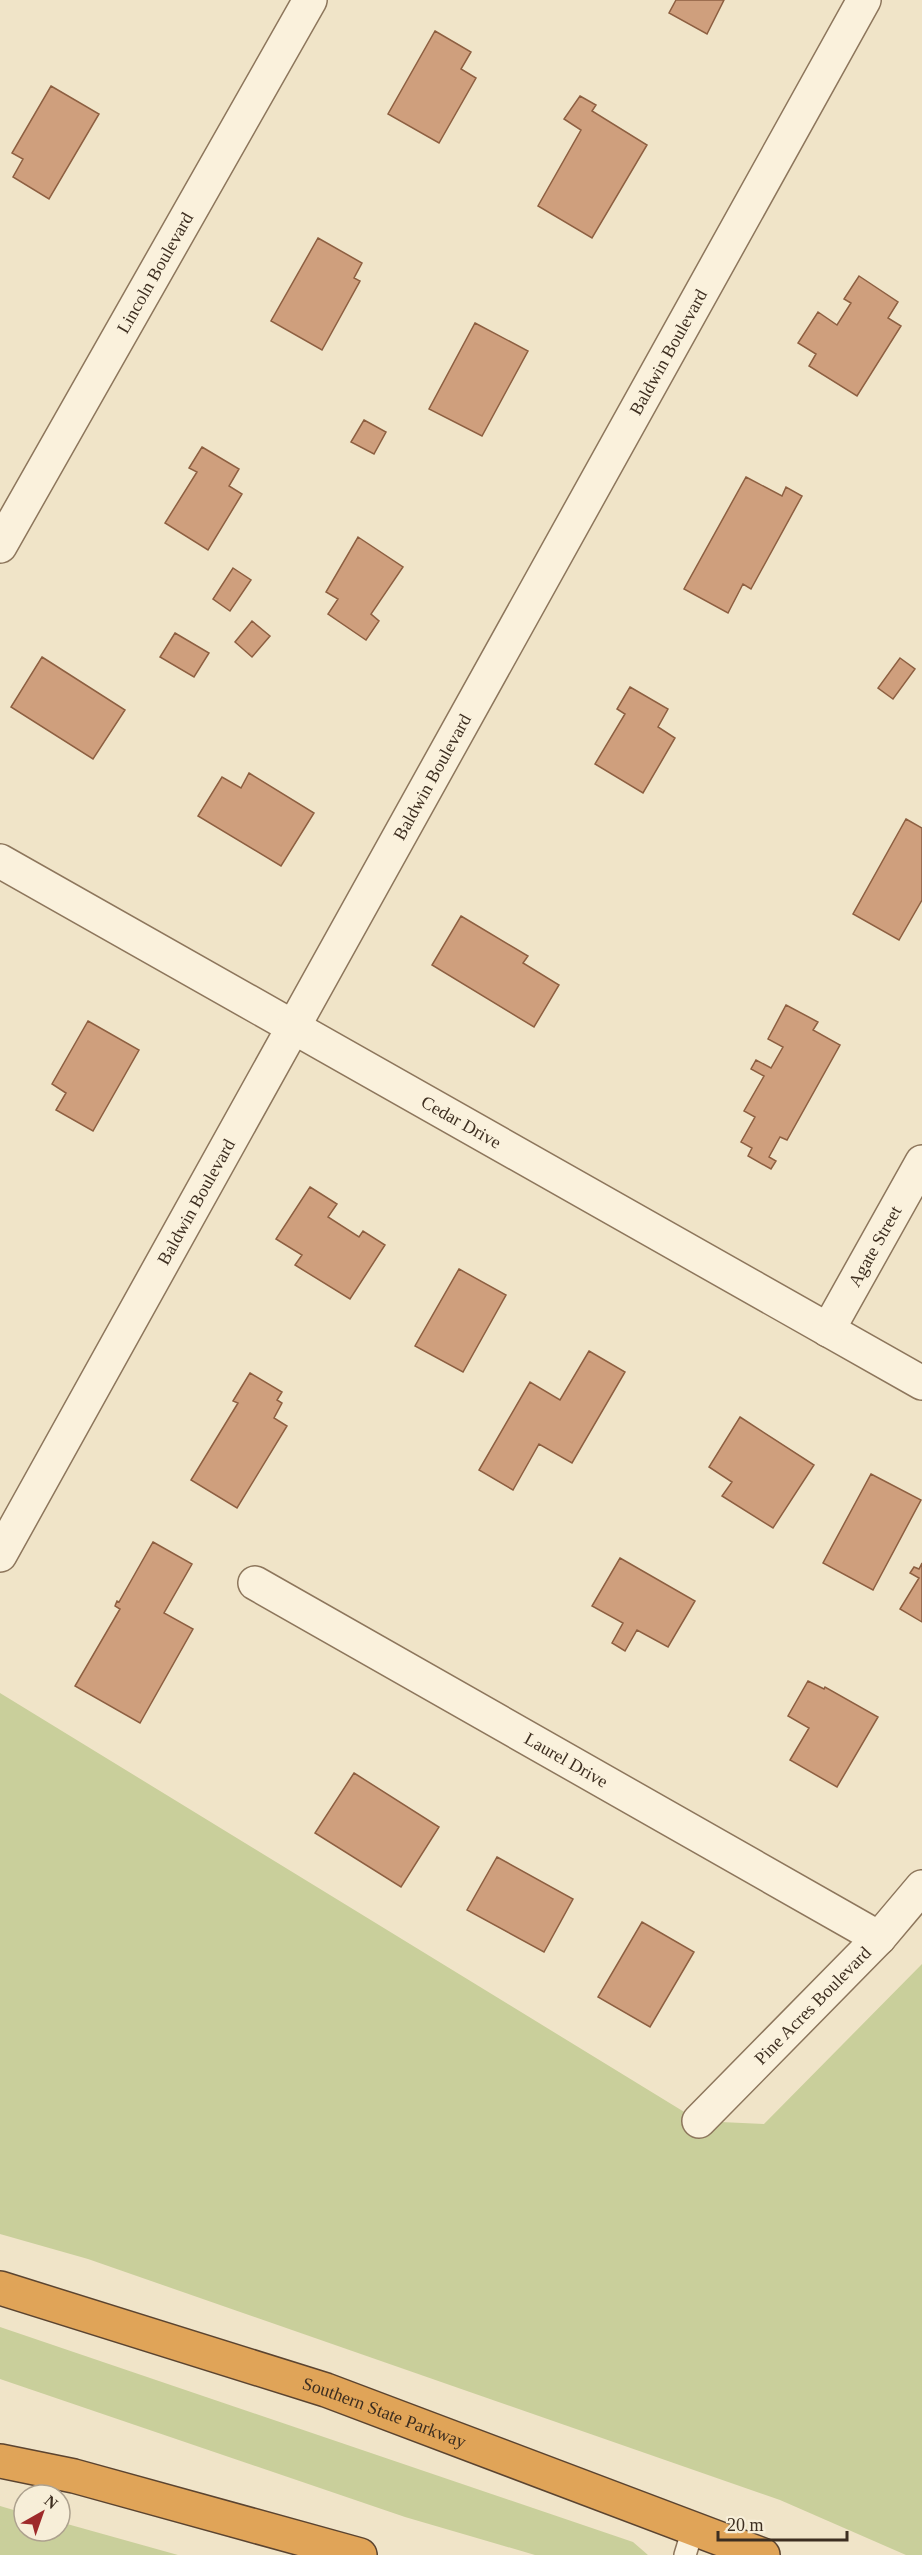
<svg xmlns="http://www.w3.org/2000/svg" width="922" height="2555" viewBox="0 0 922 2555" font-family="'Times New Roman',serif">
<rect width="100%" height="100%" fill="#f0e4c8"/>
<path fill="#c9cf9b" d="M0,1693l699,428 65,3 158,-160v591h-16l-126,-55 -692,-241 -88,-25z
M0,2327l633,215 15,13h-113l-130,-38 -405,-138z
M0,2506l24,7v18h36v-9l118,33h-178z"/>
<path fill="#cf9f7d" stroke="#8d5f41" stroke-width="1.5" d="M676,0h48l-17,34 -38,-21z
M435,31l36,21 -10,17 15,9 -37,65 -51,-29z
M51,86l48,28 -50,85 -36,-22 10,-18 -11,-6z
M580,96l16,9 -4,6 55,34 -55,93 -54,-32 43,-76 -17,-11z
M318,238l44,25 -8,15 6,3 -38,69 -51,-29z
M859,276l39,26 -10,16 13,8 -44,70 -48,-30 7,-12 -18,-11 20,-31 19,13 14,-22 -7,-4z
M475,323l53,28 -46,85 -53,-27z
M364,420l22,12 -12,22 -23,-12z
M202,447l37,22 -10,17 13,8 -34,56 -43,-27 32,-51 -8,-4z
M746,477l36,19 4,-9 16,9 -51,93 -8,-5 -15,29 -44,-24z
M358,537l45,30 -32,47 8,7 -13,19 -38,-26 10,-15 -12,-7z
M233,568l18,12 -21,31 -17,-12z
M252,621l18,15 -18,21 -17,-15z
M175,633l34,20 -15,24 -34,-20z
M42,657l83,53 -32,49 -82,-52z
M900,658l15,11 -22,30 -15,-11z
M630,687l38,22 -10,18 17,11 -32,55 -48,-29 30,-50 -8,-5z
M249,773l65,40 -33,53 -83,-50 24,-39 19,11z
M906,819l16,9v72l-23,40 -46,-26z
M461,916l67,40 -5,7 36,22 -25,42 -102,-62z
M786,1005l32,17 -5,8 27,15 -53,95 -7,-3 -11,20 7,4 -5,8 -23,-13 4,-8 -11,-6 14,-25 -11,-6 20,-35 -13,-7 5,-9 15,8 12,-21 -15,-8z
M88,1021l51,29 -46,81 -37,-21 10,-17 -14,-9z
M310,1187l27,17 -9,13 31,20 4,-6 22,14 -35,54 -55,-34 7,-10 -26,-16z
M459,1269l47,26 -43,77 -48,-26z
M589,1351l36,21 -53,91 -33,-19 -26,46 -34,-20 51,-88 30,18z
M250,1373l32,19 -5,8 5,3 -8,15 13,8 -50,82 -46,-28 47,-77 -5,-2z
M740,1417l74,48 -41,63 -51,-32 10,-14 -23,-15z
M871,1474l50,26 -48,90 -50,-27z
M153,1542l39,22 -28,49 29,16 -53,94 -65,-37 45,-77 -5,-3 2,-5 2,1z
M620,1558l75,43 -27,46 -31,-17 -12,21 -13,-8 11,-20 -31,-17z
M922,1563v59l-22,-13 19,-31 -9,-5 4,-6 5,2z
M808,1681l16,8 1,-2 53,30 -41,70 -47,-27 19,-32 -21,-12z
M354,1773l85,54 -38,60 -86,-54z
M497,1857l76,42 -29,53 -77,-42z
M642,1922l52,30 -44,75 -52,-30z"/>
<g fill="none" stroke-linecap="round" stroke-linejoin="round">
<defs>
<path id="service" d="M685,2555l8,-26"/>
<g id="minor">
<path id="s1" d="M0,546l310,-546"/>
<path id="s2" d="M0,861l922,522"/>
<path id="s3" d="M828,1330l94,-168"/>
<path id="s4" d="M0,1555l864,-1555"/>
<path id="s5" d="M255,1583l624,355"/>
<path id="s6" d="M699,2121l180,-183 43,-51"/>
</g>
<g id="motorway">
<path id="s7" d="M0,2288l326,102 437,165"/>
<path d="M0,2461l74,15 286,79"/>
</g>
</defs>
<use href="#service" stroke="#8d765c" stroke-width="24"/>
<use href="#minor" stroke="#8d765c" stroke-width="36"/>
<use href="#motorway" stroke="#5b4430" stroke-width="36"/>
<use href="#service" stroke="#faf1dc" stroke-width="21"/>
<use href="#minor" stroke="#faf1dc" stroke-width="33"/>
<use href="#motorway" stroke="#e0a458" stroke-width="33"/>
</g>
<g text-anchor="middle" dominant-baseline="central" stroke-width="6" stroke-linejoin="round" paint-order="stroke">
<g font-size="18" fill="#3d2e20" stroke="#f7eed8">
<text stroke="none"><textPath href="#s1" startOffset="314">Lincoln Boulevard</textPath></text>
<text stroke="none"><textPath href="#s4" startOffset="1376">Baldwin Boulevard</textPath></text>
<text stroke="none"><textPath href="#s4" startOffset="890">Baldwin Boulevard</textPath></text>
<text stroke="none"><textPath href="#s2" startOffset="530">Cedar Drive</textPath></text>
<text stroke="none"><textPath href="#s4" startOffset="404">Baldwin Boulevard</textPath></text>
<text stroke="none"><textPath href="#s3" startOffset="96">Agate Street</textPath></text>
<text stroke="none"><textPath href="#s5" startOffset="358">Laurel Drive</textPath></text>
<text stroke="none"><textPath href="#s6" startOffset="162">Pine Acres Boulevard</textPath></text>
<text stroke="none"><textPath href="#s7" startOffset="404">Southern State Parkway</textPath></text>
</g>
</g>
<g transform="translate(42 2513) rotate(40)"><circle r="28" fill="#f7eed8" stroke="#ada18e" stroke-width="1.5"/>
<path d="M0-4.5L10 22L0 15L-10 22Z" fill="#9e2a2b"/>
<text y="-9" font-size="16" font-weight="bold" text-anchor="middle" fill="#3d2e20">N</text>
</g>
<path d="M718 2531v9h129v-9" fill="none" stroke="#3d2e20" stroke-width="3"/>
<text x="727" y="2531" font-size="18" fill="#3d2e20" stroke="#f7eed8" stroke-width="4.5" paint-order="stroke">20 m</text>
</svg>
